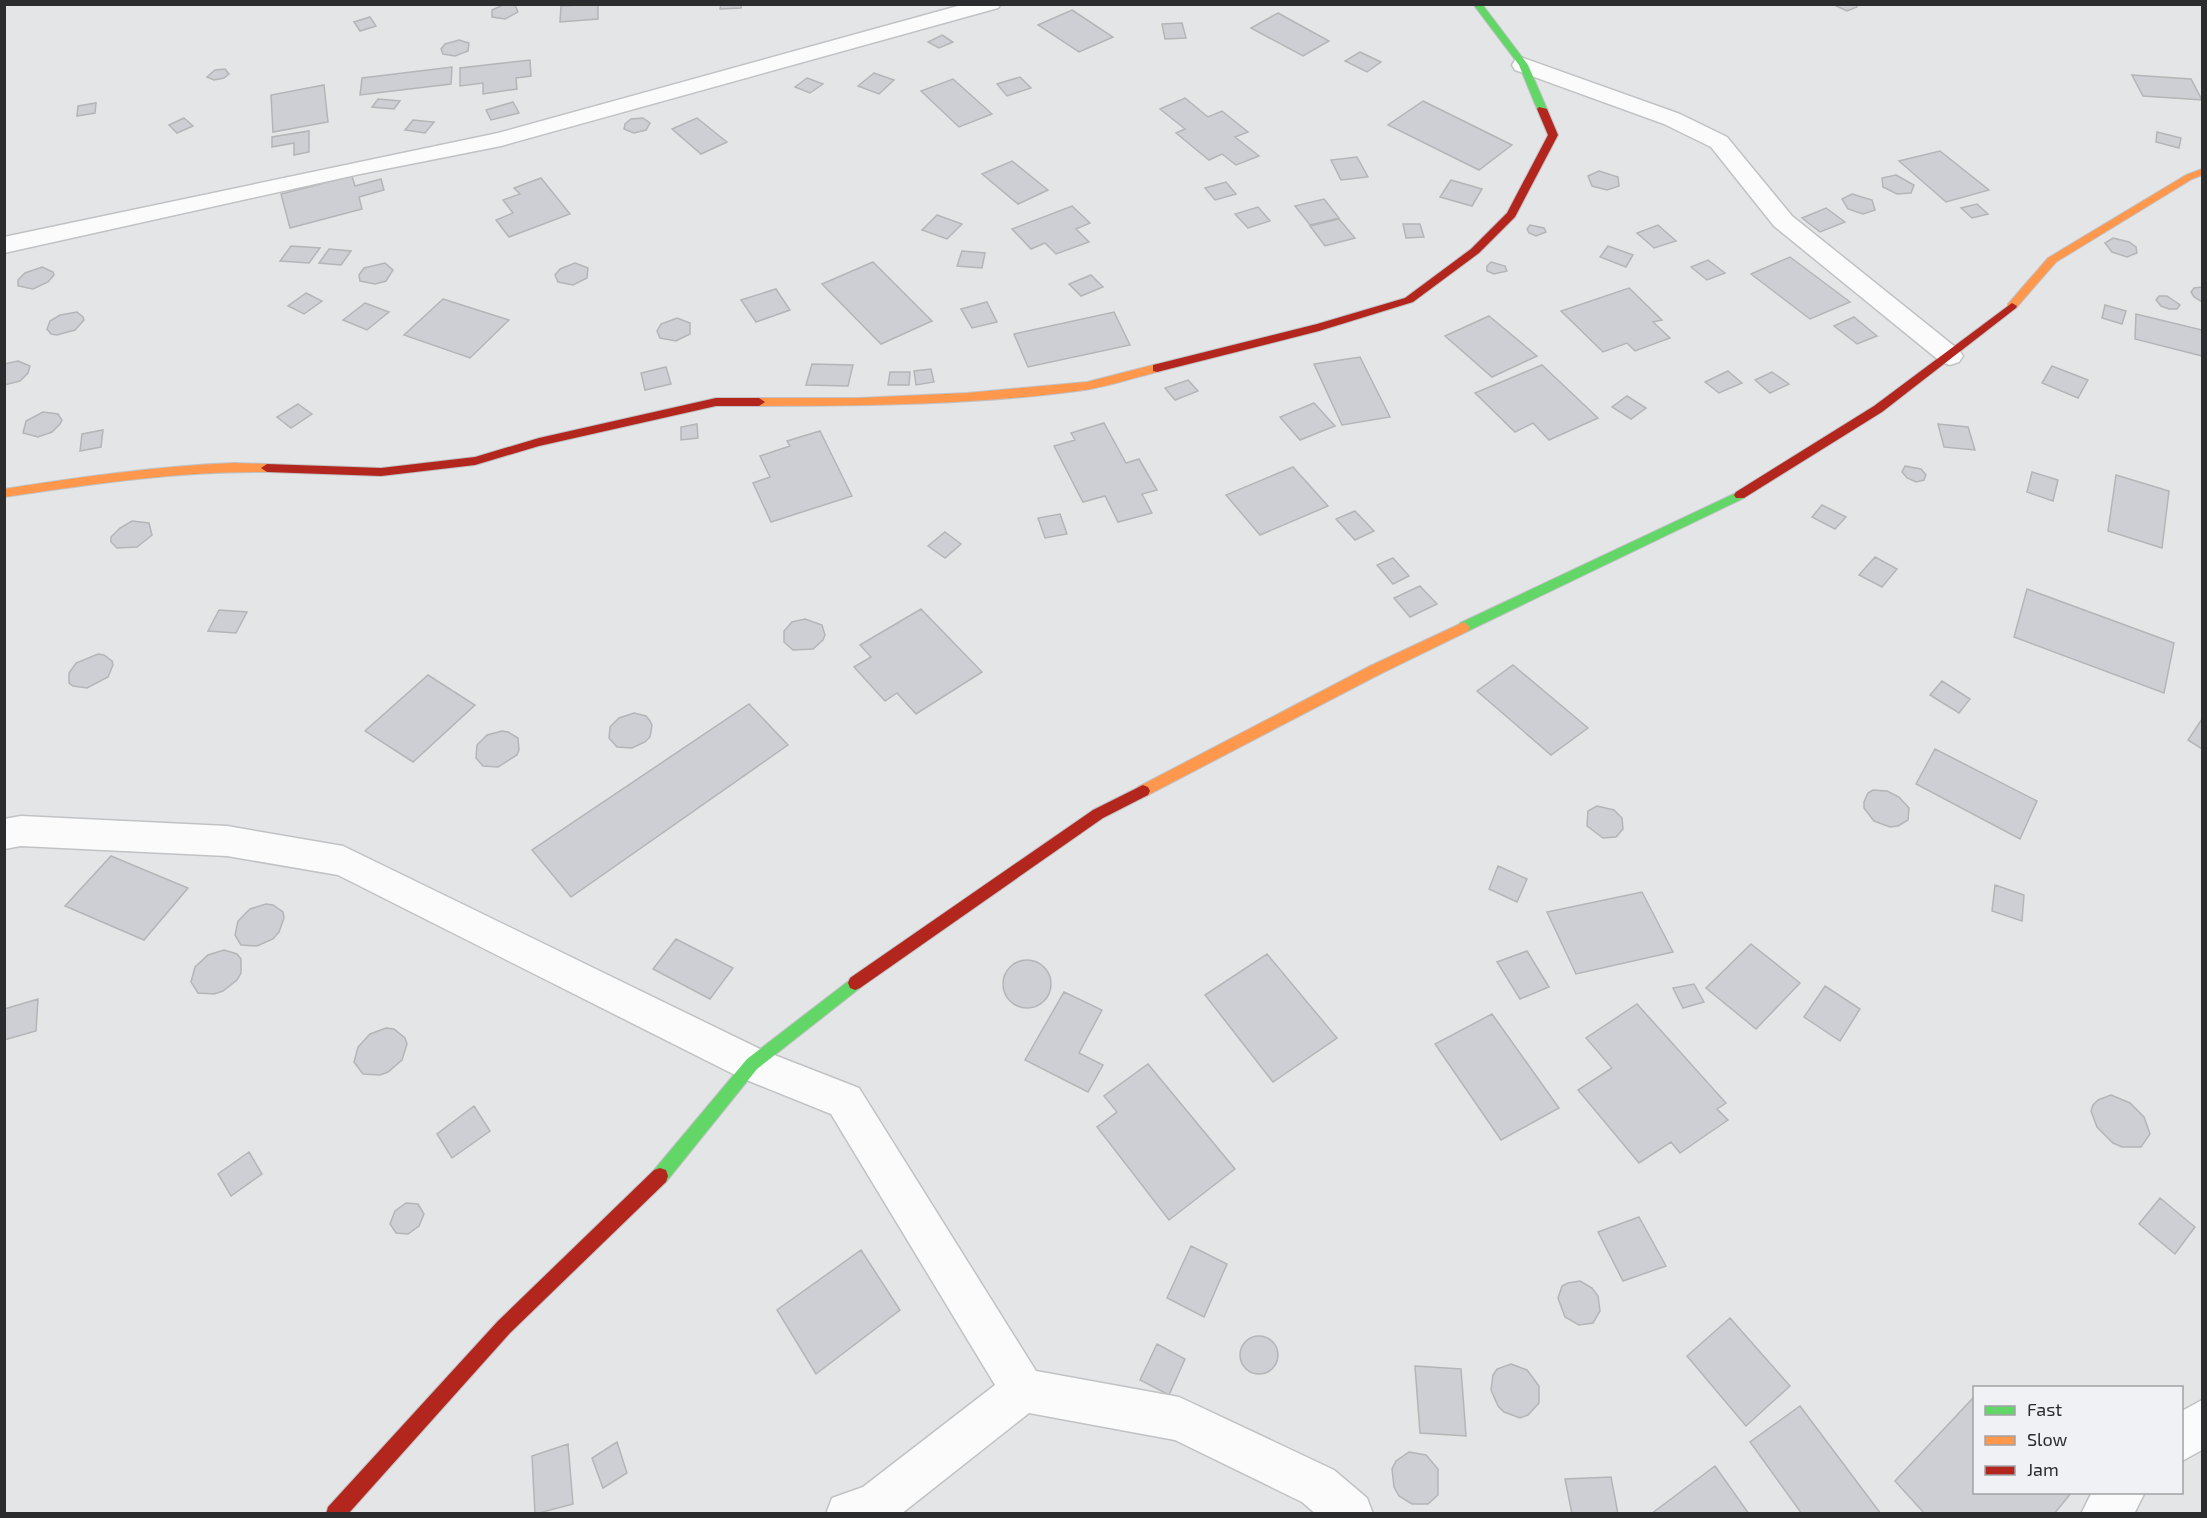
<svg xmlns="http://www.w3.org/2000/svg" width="2207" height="1518" viewBox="0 0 2207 1518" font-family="'Exo 2',sans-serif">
<rect width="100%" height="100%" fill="#e4e5e7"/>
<path fill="#cdcfd5" stroke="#b4b5b6" stroke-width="1.5" d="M598,4v15l-38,3 1,-16z
M721,4h21l-1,4 -21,1z
M1832,4h23l2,3 -10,4z
M503,5h12l3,7 -13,7 -13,-2v-7z
M1072,10l41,27 -34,15 -41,-27z
M1278,13l51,28 -26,15 -52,-28z
M370,17l6,9 -16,5 -6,-9z
M1182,23l4,15 -21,1 -3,-15z
M942,35l11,7 -14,6 -11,-6z
M459,40l10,3 -1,8 -13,5 -12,-2 -2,-5 4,-5z
M1360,52l21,10 -14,10 -22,-11z
M530,60l1,16 -15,2 1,11 -34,5v-11l-23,3v-18z
M452,67l-1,17 -91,11 2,-17z
M225,69l4,5 -5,4 -10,2 -7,-3 8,-7z
M874,73l20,7 -15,14 -21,-8z
M2132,75l59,4 11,21 -59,-4z
M1020,77l11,11 -24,8 -10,-12z
M807,78l16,6 -13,9 -15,-6z
M953,79l39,35 -33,13 -38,-36z
M324,85l4,37 -55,10 -2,-37z
M1185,98l23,19 14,-6 26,21 -13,5 24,19 -23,9 -14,-11 -13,6 -33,-27 9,-4 -25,-20z
M378,99l22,2 -6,8 -22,-2z
M1423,101l89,44 -33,25 -91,-45z
M513,102l6,11 -28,7 -5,-10z
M96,103l-1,10 -18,3 1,-10z
M184,118l9,8 -16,7 -8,-8z
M643,118l7,5 -4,7 -12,3 -10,-4 1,-5 6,-5z
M697,118l30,24 -26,12 -29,-25z
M413,120l21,2 -9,11 -20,-3z
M309,131v21l-15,3v-12l-22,4v-10z
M2157,132l24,6 -2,10 -23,-6z
M1940,151l49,39 -43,12 -47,-41z
M1357,157l11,20 -27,3 -10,-20z
M1012,161l36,29 -30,14 -36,-30z
M1599,171l19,6 1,9 -12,4 -15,-4 -4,-10z
M1896,175l18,10 -3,8 -14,1 -14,-7 -1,-9z
M352,176l3,10 26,-7 3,11 -25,7 3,12 -72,19 -9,-34z
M541,178l29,36 -61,23 -13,-17 17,-7 -10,-13 17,-6 -6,-6z
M1451,180l31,9 -10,17 -32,-9z
M1226,182l10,12 -21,6 -10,-12z
M1852,194l20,6 3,10 -12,4 -15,-5 -6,-10z
M1324,199l15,19 -29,7 -15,-19z
M1977,204l11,10 -16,4 -11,-10z
M1072,206l18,17 -14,6 13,13 -33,12 -11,-11 -14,6 -19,-20z
M1258,207l12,14 -22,7 -13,-14z
M1826,208l19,14 -25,10 -18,-14z
M937,215l25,9 -15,15 -25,-9z
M1339,219l16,19 -30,8 -15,-20z
M1403,224h17l4,13 -18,1z
M1530,225l14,3 2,4 -10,4 -7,-3 -2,-4z
M1658,225l18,16 -22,7 -17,-15z
M2113,238l16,4 7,5 1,6 -10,4 -15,-5 -7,-9z
M291,246l29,2 -11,15 -29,-2z
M1608,246l25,9 -7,12 -26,-10z
M329,249l22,2 -10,14 -22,-2z
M962,251l23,2 -3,15 -25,-2z
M1790,257l60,45 -40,17 -59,-45z
M1708,260l17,13 -18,7 -16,-13z
M873,262l59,59 -51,23 -59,-60z
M1491,262l14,4 2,5 -13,3 -7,-3v-5z
M385,263l8,7 -7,11 -11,3 -15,-3 -1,-6 5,-7z
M575,263l13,5 -1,10 -14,7 -15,-3 -3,-7 5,-6z
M42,267l11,5 1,3 -6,7 -15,7 -15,-3v-6l7,-7z
M1091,275l12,12 -22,9 -12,-12z
M2202,287v15l-8,-5 -3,-5 3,-4z
M1629,288l33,32 -9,2 17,16 -35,13 -8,-8 -24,9 -42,-41z
M776,289l14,21 -34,12 -15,-22z
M306,293l16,8 -18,13 -16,-8z
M2159,296h8l13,9 -3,4h-8l-8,-3 -5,-6z
M443,299l66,21 -39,38 -66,-23z
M987,302l10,20 -25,6 -11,-19z
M365,303l24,9 -22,18 -24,-10z
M2105,305l21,6 -4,13 -20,-6z
M77,312l6,5 1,3 -9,10 -18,5 -6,-1 -4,-5 3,-8 10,-6z
M1114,312l16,33 -102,22 -14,-33z
M2136,314l66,16v26l-67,-17z
M1489,316l48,40 -45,21 -47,-41z
M1854,317l23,19 -20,8 -23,-18z
M677,318l13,5v11l-14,7 -16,-3 -3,-7 4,-7z
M1360,357l30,60 -48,8 -28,-61z
M18,361l12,5 -2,7 -8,8 -16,4v-21z
M812,364l41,1 -5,21 -42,-1z
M1542,365l56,53 -49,22 -16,-17 -18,9 -40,-39z
M2052,366l36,14 -10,18 -36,-15z
M666,367l5,17 -26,6 -4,-17z
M931,369l3,13 -18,3 -2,-14z
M1728,371l14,12 -23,10 -14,-11z
M890,372h20l-1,13h-21z
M1772,372l17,12 -19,9 -15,-13z
M1188,380l10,11 -23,9 -10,-12z
M1627,396l19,12 -15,11 -19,-12z
M1314,403l21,23 -35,14 -20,-23z
M298,404l14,10 -21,14 -14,-11z
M43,412l15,2 4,6 -2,4 -8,8 -14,5 -15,-4 3,-12z
M1104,423l22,40 13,-4 18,31 -15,4 10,19 -34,9 -13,-26 -22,6 -29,-56 21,-6 -4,-7z
M697,424l1,14 -17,2v-13z
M1938,424l30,3 7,23 -31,-3z
M103,430l-2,17 -21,4 2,-17z
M820,431l32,65 -81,26 -18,-39 17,-6 -10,-21 30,-10 -3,-5z
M1905,466l16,3 5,6 -2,5 -8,2 -9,-4 -5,-6z
M1293,467l35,39 -68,29 -34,-40z
M2032,472l26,8 -5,21 -26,-9z
M2116,475l53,16 -7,57 -54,-17z
M1822,505l24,12 -11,12 -23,-12z
M1355,511l19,20 -19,9 -19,-21z
M1060,514l7,20 -22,4 -7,-20z
M132,521l17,2 3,12 -15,12 -20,1 -6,-6v-5l9,-9z
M945,532l16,12 -16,14 -17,-12z
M1875,557l22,12 -15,18 -23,-12z
M1393,558l16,18 -16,8 -16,-19z
M1420,586l17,18 -27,13 -16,-19z
M2027,589l147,54 -10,50 -150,-56z
M921,609l61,63 -66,42 -19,-21 -12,8 -31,-34 17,-10 -11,-12z
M219,610l28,2 -11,21 -28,-2z
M805,619l17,6 3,10 -2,5 -10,9 -20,1 -9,-8v-11l8,-9z
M98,654l6,1 8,6 1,4 -5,12 -21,11 -14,-2 -4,-3v-10l7,-10z
M1513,665l75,63 -37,27 -74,-64z
M428,675l47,30 -62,57 -48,-31z
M1942,681l28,18 -11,14 -29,-18z
M749,704l39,41 -217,152 -39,-47z
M634,713l12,3 4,5 2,4 -2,12 -5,5 -13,6 -15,-1 -8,-9 1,-11 9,-9z
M2202,719v30l-14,-9z
M502,731l6,1 10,6 1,12 -2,5 -19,12 -15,-1 -7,-8 1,-13 10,-10z
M1935,749l102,52 -17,38 -104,-55z
M1873,790l14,1 12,6 10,11 -1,12 -10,6 -8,1 -16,-6 -10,-13v-6l4,-9z
M1597,806l17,4 8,8 1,11 -7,8 -13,1 -16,-12 1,-15z
M111,856l77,32 -44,52 -79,-34z
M1498,866l29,13 -10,23 -28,-13z
M1995,885l29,10 -2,26 -30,-10z
M1642,892l31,60 -97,22 -29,-62z
M266,904l7,1 10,7 1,6 -5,14 -6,7 -16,7 -16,-1 -6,-10 3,-14 12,-12z
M676,939l57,29 -23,31 -57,-30z
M1751,944l49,39 -44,46 -50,-41z
M224,950l13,4 4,5v14l-4,7 -14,11 -9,3 -16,-1 -7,-11 4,-15 13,-12z
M1527,951l22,36 -29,12 -23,-37z
M1267,954l70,84 -64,44 -68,-87z
M1003 984a24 24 0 1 1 48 0a24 24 0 1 1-48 0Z
M1694,984l10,18 -21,6 -10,-20z
M1825,986l35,23 -20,32 -36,-24z
M1064,992l38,18 -23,43 24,12 -15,27 -63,-32z
M38,999l-2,32 -32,9v-31z
M1637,1004l89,99 -9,6 11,11 -48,33 -9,-11 -32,21 -61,-73 34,-22 -26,-30z
M1492,1014l67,94 -58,32 -66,-96z
M386,1028l8,1 11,9 2,6 -5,16 -14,12 -8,3 -17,-1 -9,-12 4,-15 12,-13z
M1148,1064l87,105 -66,51 -72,-93 20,-15 -13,-16z
M2111,1095l19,8 14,14 6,17 -9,13h-19l-9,-4 -16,-16 -6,-16 2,-6 5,-5z
M474,1106l16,25 -38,27 -15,-24z
M249,1152l13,22 -31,22 -13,-22z
M2160,1198l35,29 -20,27 -36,-30z
M406,1203l12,1 6,10 -5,12 -11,8 -12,-1 -6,-9 5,-13z
M1639,1217l27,49 -43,15 -25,-49z
M1191,1246l36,18 -23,53 -37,-19z
M861,1250l39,60 -84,64 -39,-64z
M1580,1281l12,7 6,8 2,15 -7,12 -14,2 -14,-8 -7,-19 4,-12 6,-3z
M1730,1318l60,68 -44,40 -59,-70z
M1240 1355a19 19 0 1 1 38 0a19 19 0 1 1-38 0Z
M1157,1344l28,15 -16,36 -29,-15z
M1511,1364l16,6 12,16v17l-11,12 -8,3 -16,-6 -6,-6 -7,-16 2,-15 4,-6z
M1415,1366l46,3 5,67 -46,-3z
M1974,1397v95h98l-18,22h-129l-30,-33z
M1800,1406l81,108h-79l-52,-72z
M617,1442l10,31 -24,15 -11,-30z
M568,1444l5,60 -38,10 -3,-58z
M1409,1452l17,3 12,14v26l-10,9h-16l-13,-8 -5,-9 -2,-18 4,-8z
M1715,1466l34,48h-98z
M1611,1477l7,37h-46l-7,-35z"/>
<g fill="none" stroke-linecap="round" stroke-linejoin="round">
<defs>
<path id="street" d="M965,4h36l-3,4 -497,138 -141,28 -356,79v-16l494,-104z
M1523,58l157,56 47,23 65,79 167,134 4,6 -4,6 -9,3 -9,-3 -167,-136 -63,-79 -47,-23 -149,-54 -3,-5 3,-5z
M21,816l206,10 116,20 421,205 95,37 177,283 143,26 15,7 140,66 33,28 6,16h-57l-14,-12 -127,-62 -146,-27 -128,101h-75l6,-16 31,-11 132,-102 -164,-271 -92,-37 -401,-202 -111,-19 -206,-10 -17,3v-30z
M2202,1400v50l-20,11v-50z
M2092,1492h53l-11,22h-53z"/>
<path id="fast" d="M1473,4h9l46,61 19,44 -2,2 -8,-2 -18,-44z
M1740,491l4,1 2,3 -2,3 -276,133 -4,1 -6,-5 2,-4z
M855,976l5,2 2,5 -2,5 -103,81 -91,113 -6,2 -6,-2 -2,-6 2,-6 93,-111z"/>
<path id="slow" d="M2202,169v6l-10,4 -136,83 -40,46h-8v-4l40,-46 138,-83z
M1157,364l5,4 -1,3c-25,6 -51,15 -76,19 -108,15 -218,16 -326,16l-6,-4 6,-4h99l109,-5 120,-11z
M234,463l33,1 6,4 -6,4c-89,-1 -175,12 -263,25v-8c77,-12 153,-23 230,-26z
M1464,622l6,5 -2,4 -88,43 -232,121 -5,2 -5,-2 -2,-4 2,-4 232,-121z"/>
<path id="jam" d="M1539,107l8,2 11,26 -43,82 -36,36 -66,49 -94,29 -162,41 -4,-1v-6l164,-41 88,-26 66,-49 36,-36 41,-78 -11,-26z
M2012,303l5,3 -1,2 -134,104 -138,86h-8l-2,-3 2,-3 138,-86z
M716,398h43l6,4 -6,4h-43l-177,40 -64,19 -94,11 -114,-4 -6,-4 6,-4 114,4 94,-11 64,-19z
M1143,785l5,2 2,4 -2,4 -45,23 -243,170 -5,2 -5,-2 -2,-5 2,-5 243,-168z
M660,1168l6,2 2,6 -2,6 -156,151 -162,181h-22l2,-7 170,-186 156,-151z"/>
</defs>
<use href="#street" stroke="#c1c2c4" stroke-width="3"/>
<use href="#fast" stroke="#c1c2c4" stroke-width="2"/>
<use href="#slow" stroke="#c1c2c4" stroke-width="2"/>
<use href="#jam" stroke="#c1c2c4" stroke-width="2"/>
<use href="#street" fill="#fbfbfb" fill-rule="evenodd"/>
<use href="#fast" fill="#63d668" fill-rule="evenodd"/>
<use href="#slow" fill="#ff974d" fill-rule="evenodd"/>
<use href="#jam" fill="#b3261e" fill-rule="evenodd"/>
</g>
<rect width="2207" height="1518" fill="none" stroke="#2b2c2d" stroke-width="12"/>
<rect x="1973" y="1386" width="210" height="108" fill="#f0f1f5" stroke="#a1a2a5" stroke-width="1.5"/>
<rect x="1985" y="1406" width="30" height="9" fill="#63d668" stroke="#a1a2a5" stroke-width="1.5"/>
<text x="2027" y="1416" font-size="18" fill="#2b2c2d">Fast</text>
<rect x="1985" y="1436" width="30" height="9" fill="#ff974d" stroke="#a1a2a5" stroke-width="1.5"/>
<text x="2027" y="1446" font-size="18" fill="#2b2c2d">Slow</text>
<rect x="1985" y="1466" width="30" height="9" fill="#b3261e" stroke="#a1a2a5" stroke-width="1.5"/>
<text x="2027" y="1476" font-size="18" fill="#2b2c2d">Jam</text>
</svg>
